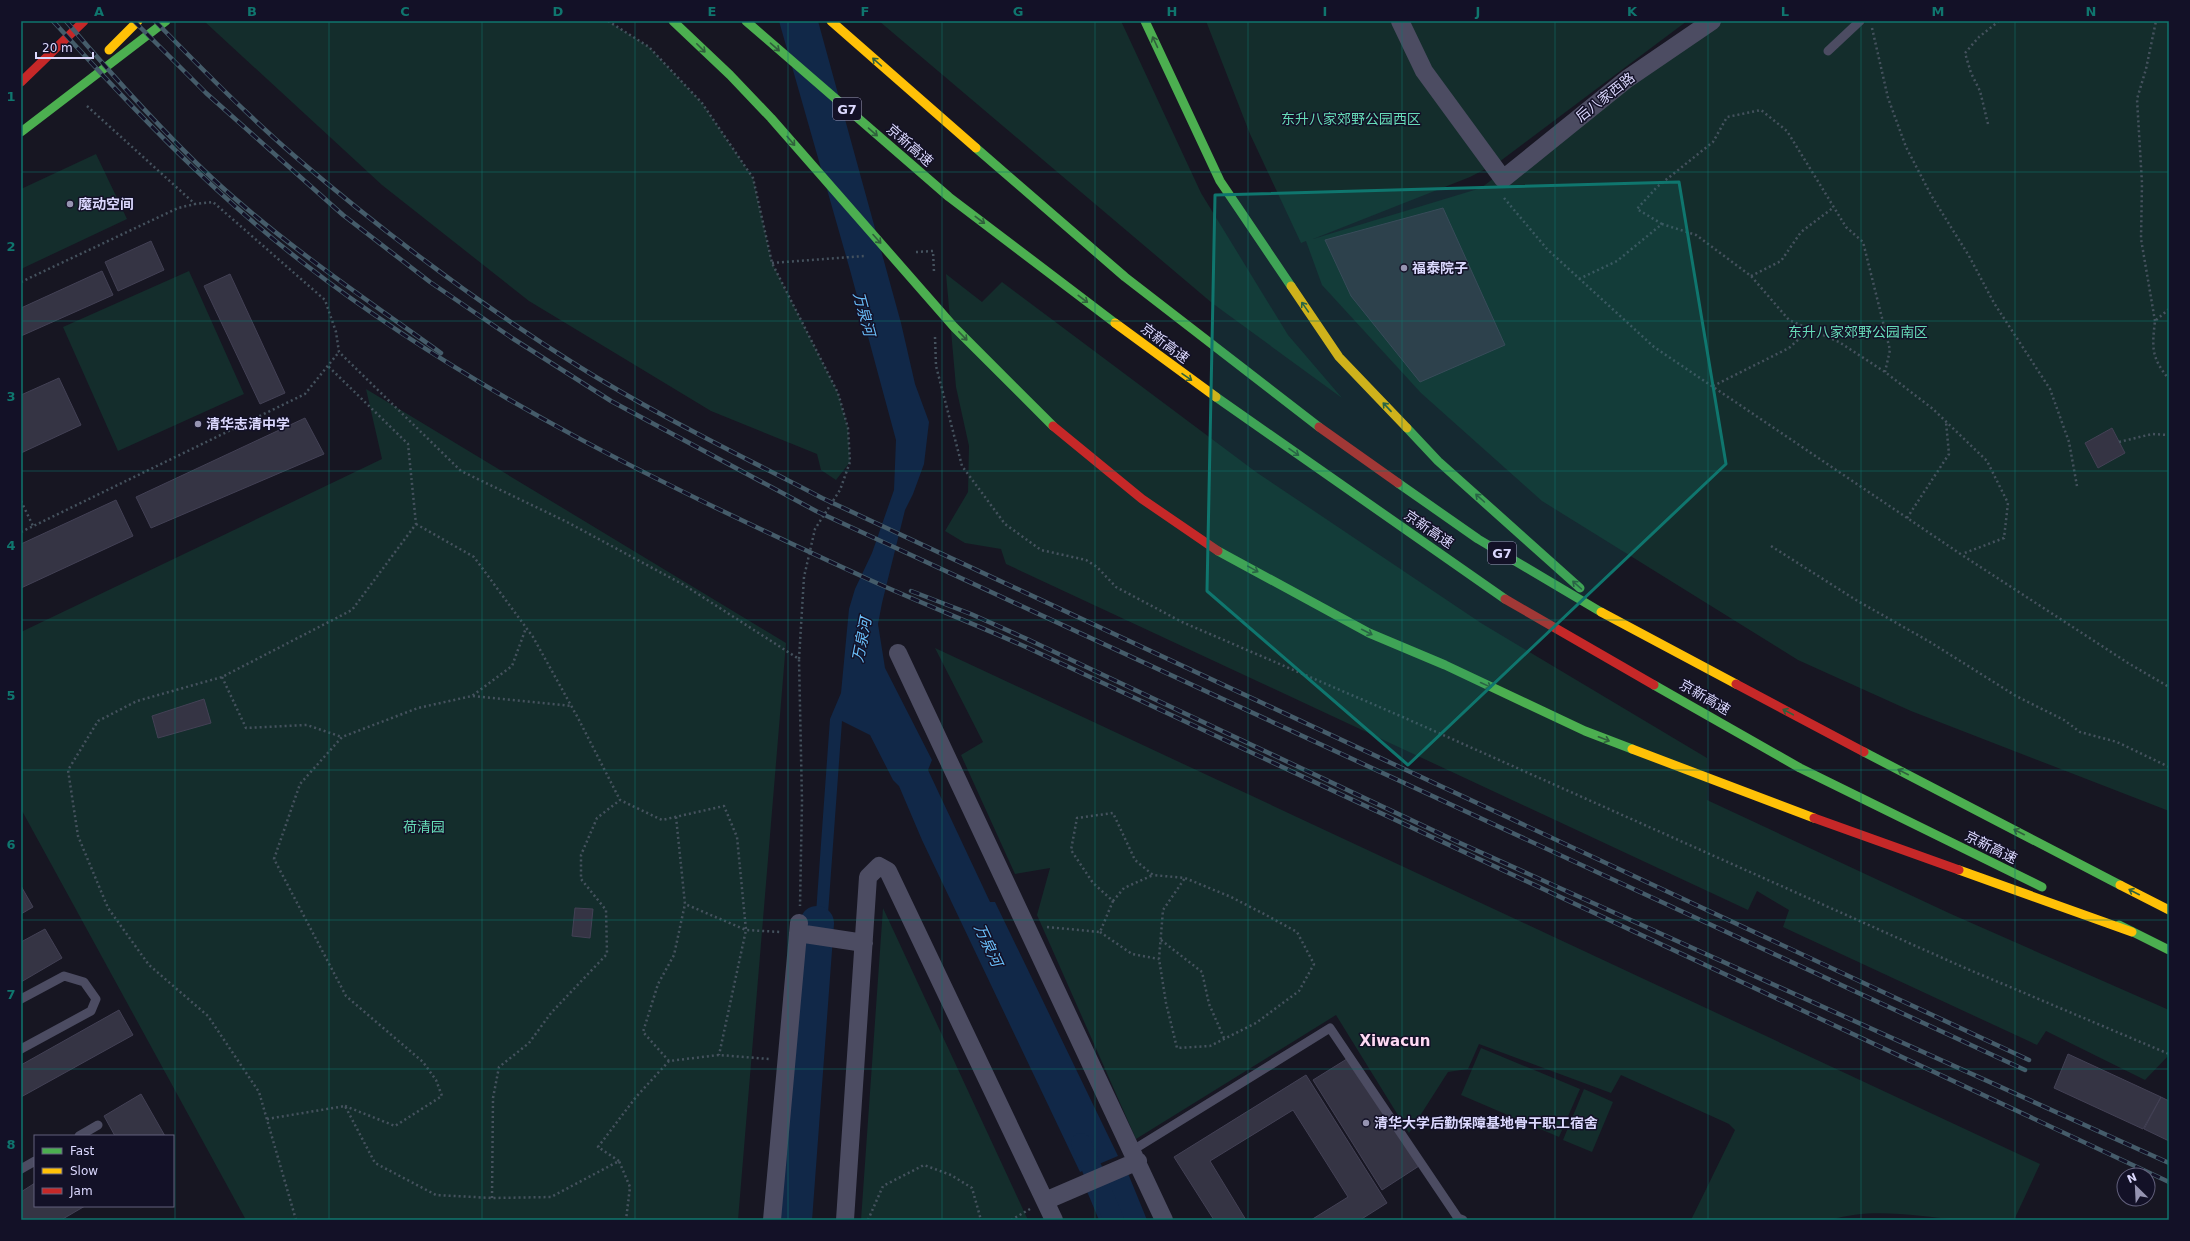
<svg xmlns="http://www.w3.org/2000/svg" width="2190" height="1241" viewBox="0 0 2190 1241" font-family="'DejaVu Sans','Noto Sans SC',sans-serif">
<rect width="100%" height="100%" fill="#171622"/>
<path fill="#142d2c" d="M204,21h404l41,26 53,56 51,75 19,85 66,130 10,35 2,34 -14,18 -15,-10 -4,-16 -106,-43 -182,-110 -147,-116z
M879,21h242l80,172 87,142 54,63 -130,-95z
M1206,21h481l-188,141 -29,15 -157,62 168,-51 218,-167h470v790l-258,-100 -113,-51 -256,-159 -121,-108 -99,-108 -16,-44 -5,2 -51,-109z
M96,154l31,65 -106,50v-80z
M189,271l55,123 -126,57 -55,-124z
M946,274l36,28 20,-20 254,190 225,151 226,135v42l244,114 218,96v45l-24,25 -99,-49 -9,14 -254,-118 6,-17 -32,-19 -9,19 -742,-346 -5,-15 -36,-6 -20,-12 23,-39 1,-46 -13,-59z
M366,389l420,254 -48,577h-492l-225,-411v-177l361,-173z
M935,648l1105,516 -26,56c-18,0 -37,1 -55,0 -41,-4 -88,-13 -128,0h-140l44,-90 -6,-6 -108,-49 -10,18 -132,-49 -11,25 -20,3 -39,61 -73,-118 -200,124 -99,-224 13,-47 -35,6 -54,-119 22,-13z
M883,908l145,312h-167z
M1481,1048l99,41 -21,48 -98,-42z
M1584,1089l29,13 -21,50 -29,-12z"/>
<path fill="#112848" d="M779,21h39l83,302 14,61 14,38 -5,42 -11,30 -8,16 -23,93 -4,21 7,44 47,92 -4,10 62,132h5l123,254 -38,16 -158,-332 -23,-54 -6,-6 -23,-45 -28,-14 -18,248h-12l18,-250 11,-26 8,-84 6,-20 17,-36 22,-63 2,-50 -46,-170z
M1127,1171l20,49h-48l-13,-31z"/>
<g fill="none" stroke-linecap="round" stroke-linejoin="round">
<path stroke="#112848" stroke-width="20" d="M1081,1143l33,77"/>
<path stroke="#112848" stroke-width="34" d="M795,1220l22,-297"/>
</g>
<path fill="#353444" stroke="#434155" d="M1443,208l62,137 -85,37 -69,-86 -26,-56z
M151,241l13,29 -46,21 -13,-29z
M102,271l11,24 -92,41v-28z
M230,274l55,119 -25,11 -56,-118z
M59,378l22,47 -60,28v-58z
M305,418l19,36 -173,74 -15,-31z
M2112,428l13,25 -27,15 -13,-25z
M116,500l17,36 -112,52v-44z
M204,699l7,24 -53,15 -6,-22z
M21,886l12,21 -12,7z
M575,908l18,1 -3,29 -18,-2z
M45,929l17,29 -41,24v-40z
M119,1010l14,25 -112,62v-32z
M2068,1054l93,43 -18,32 -89,-41z
M1350,1057l69,109 -37,24 -69,-110z
M1306,1075l81,128 -27,17h-49l37,-23 -55,-87 -83,51 36,59h-32l-40,-63z
M141,1094l24,42h-50l-11,-20z
M2161,1097l8,4v40l-25,-12z
M35,1183v23h50l-24,14h-40v-28z"/>
<g fill="none" stroke-linecap="round" stroke-linejoin="round">
<path stroke="#45525e" stroke-width="2.5" stroke-dasharray="2 3" stroke-linecap="butt" d="M608,21l41,26 53,56 51,75 19,85 66,130 10,35 2,34 -10,28 -25,39 -11,48 -5,82
M1872,28l16,70 18,49 25,48 38,61 25,47 56,86 19,53 8,44
M87,106l108,98 18,-2 112,98 11,32 3,20 122,119 106,51 117,63 115,74 3,142 -2,105
M1988,124l-8,-33 -9,-18 -6,-20 14,-16 20,-16
M1504,198l43,51 107,98 308,208 166,108 41,24
M1662,224l-25,-15 20,-22 56,-45 14,-25 34,-7 26,21 59,96 17,15 27,108 -5,22
M916,252l17,-1 1,21
M772,263l92,-7
M1751,276l30,-15 20,-29 33,-25
M1579,279l38,-18 45,-37 34,11 55,41 38,44 50,22 46,30 48,37 54,52 21,42 -4,35 -42,16
M21,282l157,-74 17,-4
M2169,309l-14,12c-3,26 -4,37 14,58
M2155,321l-14,-82 1,-56 -5,-84 9,-30 10,-48
M935,337l1,29 26,100 43,58 36,26 45,10 11,7 19,20 66,35 223,96 560,250 204,86
M1713,386l76,-38 21,-19
M2119,442l33,-8 17,1
M21,501l12,25
M1907,518l42,-64 -3,-32
M416,524l58,33 59,80 45,81 42,82 42,20 62,-14 13,31 9,93 -27,125
M21,532l284,-138 34,-42
M1771,546l85,54 74,42 86,54 48,24 16,12 37,10 52,25
M222,677l24,51 61,-3 35,12
M473,696l99,10
M676,817l9,87 61,26 34,2
M1113,901l11,-13 29,-13
M1047,927l53,5 13,-31 -20,-18 -22,-33 6,-32 36,-5 22,47 18,15 32,3 46,19 35,18 31,17 17,32 -15,27 -43,32 -46,23 -33,2 -11,-45 -7,-44 4,-49 22,-32
M1100,932l32,22 27,5
M1161,940l41,32 7,32 15,34
M669,1061l-26,-29 15,-48 16,-29 11,-51
M345,1106l50,20 47,-30 -6,-16 -13,-18 -77,-66 -72,-137 26,-75 42,-47 76,-29 54,-12 40,-30 14,-38
M267,1119l78,-13 30,57 61,32 56,3 59,-1 68,-36 11,26 -4,33
M619,1161l-21,-14 38,-50 33,-36 50,-6 50,4
M492,1198l1,-100 6,-31 30,-24 22,-30 56,-59 -1,-44 -25,-31v-24l16,-37 23,-18
M296,1220l-37,-128 -51,-76 -59,-51 -41,-57 -30,-72 -10,-66 30,-49 39,-20 85,-24 130,-67 64,-86 -8,-80 -80,-78
M868,1220l15,-34 41,-21 27,10 21,13 9,32
M1011,1220l19,-11"/>
<path stroke="#4c4c62" stroke-width="9" d="M1828,51l32,-30
M21,999l43,-23 20,6 12,17 -5,12 -70,38
M79,1136l19,-11
M1133,1150l197,-122 128,190 5,2
M21,1169l14,-8"/>
<path stroke="#4c4c62" stroke-width="18" d="M1400,21l24,50 79,108 124,-100 85,-58
M898,653l266,567
M798,933l66,10
M1045,1201l93,-40
M772,1220l27,-297
M845,1220l23,-343 11,-11 9,5 166,349"/>
<path stroke="#4caf50" stroke-width="9" d="M673,21l57,54 41,43 183,209 99,99
M746,21l203,176 166,126
M1145,21l75,160 71,105
M21,132l145,-111
M976,148l149,129 194,150
M1216,397l289,202
M1407,428l31,33 142,127
M1398,483l80,56 123,73
M1218,551l151,82 76,32 140,66 47,18
M1654,685l146,83 242,119
M1864,752l256,133
M2119,925l50,25"/>
<path stroke="#ffc107" stroke-width="9" d="M831,21l145,127
M109,50l29,-29
M1291,286l48,71 68,71
M1115,323l101,74
M1601,612l135,72
M1632,749l182,69
M1959,870l173,62
M2120,885l49,25"/>
<path stroke="#c62828" stroke-width="9" d="M21,82l63,-61
M1053,426l89,73 76,52
M1319,427l79,56
M1505,599l149,86
M1736,684l128,68
M1814,818l145,52"/>
<defs>
<path id="rail" d="M53,21c78,86 157,170 249,241 173,134 370,227 568,318 51,23 104,44 156,67l1143,535
M66,21c46,54 94,108 146,157 70,65 151,119 229,175
M134,21l72,72 137,122 87,67 82,56 99,63 205,110 1209,559
M155,21c46,47 93,95 143,138 88,75 181,145 280,207 78,49 162,89 244,132l1207,562
M911,591l60,23 56,25 433,204 709,320"/>
</defs>
<use href="#rail" stroke="#455c6a" stroke-width="4.5"/>
<use href="#rail" stroke="#131127" stroke-width="3" stroke-dasharray="9" stroke-linecap="butt"/>
</g>
<defs><path id="oneway-shaft" d="M-6 0H5M1.5-3L5.5 0L1.5 3" fill="none" stroke-width="1.6" stroke-linecap="round" stroke-linejoin="round"/></defs>
<g stroke="#30603c">
<use href="#oneway-shaft" transform="translate(1155 42) rotate(-115)"/>
<use href="#oneway-shaft" transform="translate(775 47) rotate(41)"/>
<use href="#oneway-shaft" transform="translate(701 48) rotate(45)"/>
<use href="#oneway-shaft" transform="translate(877 62) rotate(-138)"/>
<use href="#oneway-shaft" transform="translate(873 132) rotate(41)"/>
<use href="#oneway-shaft" transform="translate(791 141) rotate(50)"/>
<use href="#oneway-shaft" transform="translate(980 220) rotate(37)"/>
<use href="#oneway-shaft" transform="translate(877 239) rotate(48)"/>
<use href="#oneway-shaft" transform="translate(1083 299) rotate(37)"/>
<use href="#oneway-shaft" transform="translate(1305 307) rotate(-125)"/>
<use href="#oneway-shaft" transform="translate(963 336) rotate(46)"/>
<use href="#oneway-shaft" transform="translate(1187 377) rotate(35)"/>
<use href="#oneway-shaft" transform="translate(1387 407) rotate(-133)"/>
<use href="#oneway-shaft" transform="translate(1294 452) rotate(35)"/>
<use href="#oneway-shaft" transform="translate(1480 498) rotate(-138)"/>
<use href="#oneway-shaft" transform="translate(1253 569) rotate(29)"/>
<use href="#oneway-shaft" transform="translate(1577 585) rotate(-138)"/>
<use href="#oneway-shaft" transform="translate(1367 632) rotate(27)"/>
<use href="#oneway-shaft" transform="translate(1486 685) rotate(25)"/>
<use href="#oneway-shaft" transform="translate(1788 712) rotate(-152)"/>
<use href="#oneway-shaft" transform="translate(1604 739) rotate(21)"/>
<use href="#oneway-shaft" transform="translate(1903 772) rotate(-153)"/>
<use href="#oneway-shaft" transform="translate(2019 832) rotate(-153)"/>
<use href="#oneway-shaft" transform="translate(2134 892) rotate(-153)"/>
</g>
<path fill="#0f766e" fill-opacity="0.2" stroke="#0f766e" stroke-width="3" stroke-linejoin="round" d="M1679,182l47,282 -318,301 -201,-174 8,-396z"/>
<path fill="none" stroke="#0f766e" stroke-width="1" stroke-opacity="0.55" d="M175,21v1199M329,21v1199M482,21v1199M635,21v1199M788,21v1199M942,21v1199M1095,21v1199M1248,21v1199M1402,21v1199M1555,21v1199M1708,21v1199M1861,21v1199M2015,21v1199M21,172h2148M21,321h2148M21,471h2148M21,620h2148M21,770h2148M21,920h2148M21,1069h2148"/>
<g fill="#9694b1" stroke="#131127" stroke-width="1.5">
<circle cx="70" cy="204" r="4"/>
<circle cx="1404" cy="268" r="4"/>
<circle cx="198" cy="424" r="4"/>
<circle cx="1366" cy="1123" r="4"/>
</g>
<g text-anchor="middle" dominant-baseline="central" stroke-width="3" stroke-linejoin="round" paint-order="stroke">
<g fill="#131127" stroke="#9f9cbe" stroke-width="1">
<rect x="833" y="98" width="28" height="22" rx="3"/>
<rect x="1488" y="542" width="28" height="22" rx="3"/>
</g>
<g font-size="13" font-weight="bold" fill="#dbd8fe">
<text x="847" y="109">G7</text>
<text x="1502" y="553">G7</text>
</g>
<g font-size="14" fill="#dbd8fe" stroke="#131127">
<text transform="translate(1605 97) rotate(-38)">后八家西路</text>
<text transform="translate(910 145) rotate(41)">京新高速</text>
<text transform="translate(1165 343) rotate(37)">京新高速</text>
<text transform="translate(1429 529) rotate(34)">京新高速</text>
<text transform="translate(1705 697) rotate(30)">京新高速</text>
<text transform="translate(1991 847) rotate(26)">京新高速</text>
</g>
<g font-size="14" fill="#66dcb8" stroke="#131127">
<text x="1351" y="119">东升八家郊野公园西区</text>
<text x="1858" y="332">东升八家郊野公园南区</text>
<text x="424" y="827">荷清园</text>
</g>
<g font-size="14" font-weight="bold" fill="#dbd8fe" stroke="#131127" text-anchor="start">
<text x="78" y="204">魔动空间</text>
<text x="1412" y="268">福泰院子</text>
<text x="206" y="424">清华志清中学</text>
<text x="1374" y="1123">清华大学后勤保障基地骨干职工宿舍</text>
</g>
<g font-size="15" font-style="italic" fill="#6abffa" stroke="#131127">
<text transform="translate(864 314) rotate(75)">万泉河</text>
<text transform="translate(862 640) rotate(-79)">万泉河</text>
<text transform="translate(988 945) rotate(65)">万泉河</text>
</g>
<g font-size="15" font-weight="bold" fill="#fedaf3" stroke="#131127">
<text x="1395" y="1041">Xiwacun</text>
</g>
</g>
<rect width="2190" height="1241" fill="none" stroke="#131127" stroke-width="44"/>
<rect x="34" y="1135" width="140" height="72" fill="#131127" stroke="#63617d"/>
<rect x="42" y="1148" width="20" height="6" fill="#4caf50" stroke="#63617d"/>
<text x="70" y="1155" font-size="12" fill="#dbd8fe">Fast</text>
<rect x="42" y="1168" width="20" height="6" fill="#ffc107" stroke="#63617d"/>
<text x="70" y="1175" font-size="12" fill="#dbd8fe">Slow</text>
<rect x="42" y="1188" width="20" height="6" fill="#c62828" stroke="#63617d"/>
<text x="70" y="1195" font-size="12" fill="#dbd8fe">Jam</text>
<g transform="translate(2136 1187) rotate(336)"><circle r="19" fill="#131127" stroke="#63617d"/>
<path d="M0-3L7 15L0 10L-7 15Z" fill="#9694b1"/>
<text y="-6" font-size="11" font-weight="bold" text-anchor="middle" fill="#dbd8fe">N</text>
</g>
<path d="M36 52v6h57v-6" fill="none" stroke="#dbd8fe" stroke-width="2"/>
<text x="42" y="52" font-size="12" fill="#dbd8fe" stroke="#131127" stroke-width="3" paint-order="stroke">20 m</text>
<rect x="22" y="22" width="2146" height="1197" fill="none" stroke="#0f766e" stroke-width="1.5"/>
<g font-size="13" text-anchor="middle" font-weight="bold" fill="#0f766e">
<text x="99" y="16">A</text>
<text x="252" y="16">B</text>
<text x="405" y="16">C</text>
<text x="558" y="16">D</text>
<text x="712" y="16">E</text>
<text x="865" y="16">F</text>
<text x="1018" y="16">G</text>
<text x="1172" y="16">H</text>
<text x="1325" y="16">I</text>
<text x="1478" y="16">J</text>
<text x="1632" y="16">K</text>
<text x="1785" y="16">L</text>
<text x="1938" y="16">M</text>
<text x="2091" y="16">N</text>
<text x="11" y="101">1</text>
<text x="11" y="251">2</text>
<text x="11" y="401">3</text>
<text x="11" y="550">4</text>
<text x="11" y="700">5</text>
<text x="11" y="849">6</text>
<text x="11" y="999">7</text>
<text x="11" y="1149">8</text>
</g>
</svg>
